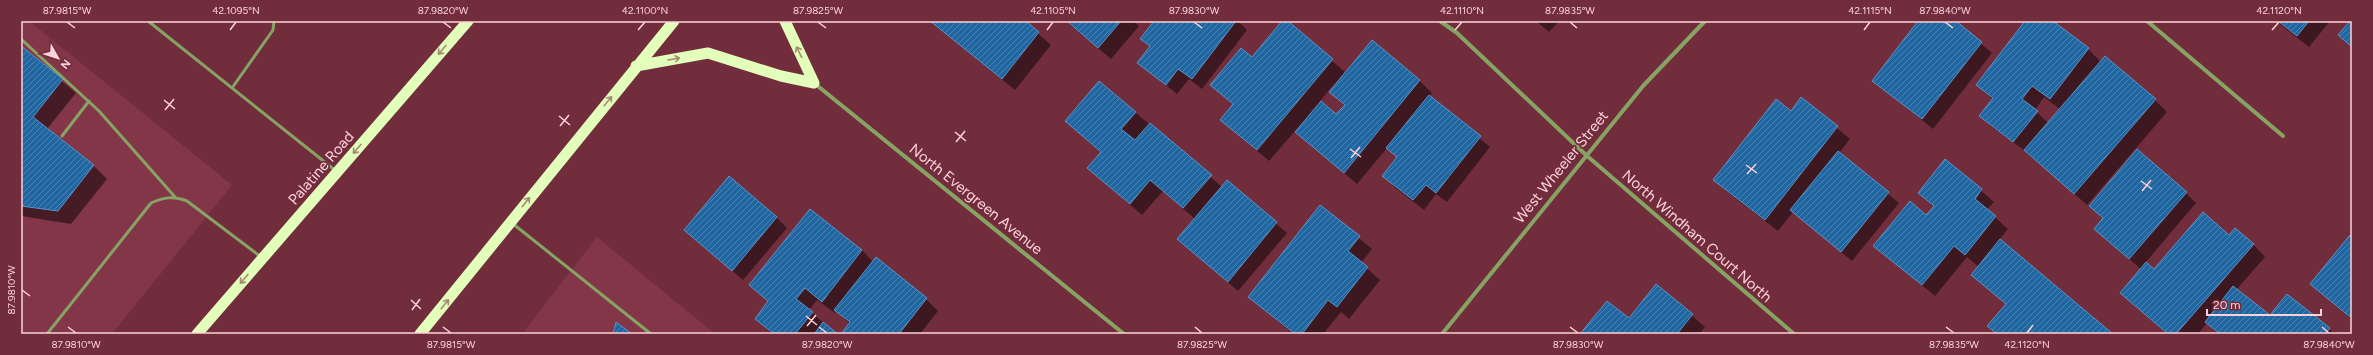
<svg xmlns="http://www.w3.org/2000/svg" width="2373" height="355" viewBox="0 0 2373 355" font-family="Figtree,sans-serif">
<defs>
<pattern id="building-hatch" width="6" height="6" patternUnits="userSpaceOnUse"><rect width="6" height="6" fill="#2067a1"/><path d="M-1 1l2-2M0 6l6-6M5 7l2-2" fill="none" stroke="#4c83b1"/></pattern>
</defs>
<rect width="100%" height="100%" fill="#722d3d"/>
<path fill="#823648" d="M21,21h8l203,164 -120,149h-91z
M597,237l118,97h-193z"/>
<path fill="#0007" fill-rule="evenodd" d="M930,21h94l27,24 -36,45z
M1066,21h68l5,5 -28,33z
M1155,21h83l9,9 -45,59 -13,-10 -12,15 -38,-31 12,-15 -9,-9z
M1283,21h3l59,51 -25,29 16,15 9,-10 -15,-14 42,-51 48,40 12,12 -3,4 61,50 -43,55 -11,-8 -12,16 -30,-23 -10,-11 14,-18 -11,-10 -30,36 -62,-53 -26,30 -48,-41 12,-15 -21,-20 40,-27z
M1536,21h23l-10,11z
M1919,21h35l38,32 -59,76 -60,-49z
M2026,21h26l36,28 13,13 54,38 12,12 -80,93 -60,-53 -34,-24 -12,-12 12,-16 -15,-15zM2044,97l16,12 -12,14 -13,-13z
M2276,21h54l-21,26z
M21,47l55,46 -29,36 47,37 13,13 -36,45 -50,-8z
M1801,98l49,41 -11,14 60,50 -47,58 -59,-49 -15,19 -51,-39 -13,-12 77,-68z
M1135,112l87,75 5,-6 60,52 -49,58 -60,-52 17,-20 -32,-28 -21,24 -54,-47 13,-15 -35,-32z
M1946,160l48,42 -7,8 21,19 -9,11 113,94h-115l-8,-8 18,-21 -35,-30 7,-8 -12,-10 -32,39 -60,-50 52,-30 7,-9 -15,-14z
M2186,193l10,10 -51,60 9,8 75,-35 24,8 12,13 -29,33 34,27 59,12 5,5h-116l-11,-11 -9,11h-31l-33,-29 -13,-13 20,-23 -35,-30 -3,-20 -13,-13z
M1320,206l52,43 -11,14 19,17 -31,39 -8,-7 -18,22h-30l-44,-37z
M776,217l11,11 -44,52 -58,-50z
M2352,238v82l-41,-36z
M862,250l11,12 53,37 12,12 -18,23h-77l7,-10 -14,-13 -1,2 -18,-13 -8,10 27,24h-64l-16,-15 13,-17 -18,-17z
M1657,285l48,42 -6,7h-118l48,-14z"/>
<path fill="url(#building-hatch)" stroke="#5a92c6" d="M930,21h96l13,11 -37,47z
M1067,21h54l-23,27z
M1154,21h82l-44,58 -14,-10 -12,16 -29,-22 13,-17 -10,-7z
M1282,21h6l45,38 -76,91 -37,-30 13,-16 -23,-19 31,-37 11,9z
M1918,21h38l26,21 -60,77 -50,-38z
M2025,21h28l36,27 -39,51 -18,-13 -10,13 16,12 -25,31 -34,-26 14,-18 -17,-13z
M2278,21h31l-12,15z
M2350,21h2v26l-14,-12z
M1372,40l48,40 -76,93 -49,-41 26,-31 15,13 9,-9 -16,-13z
M21,46l42,33 -30,38 61,48 -36,46 -37,-5z
M2105,56l51,43 -82,95 -50,-44z
M1099,81l37,31 -15,17 14,11 15,-17 62,52 -29,33 -33,-28 -20,24 -43,-36 14,-16 -36,-31z
M1429,95l52,41 -45,57 -10,-8 -13,15 -31,-24 15,-19 -11,-9z
M1801,97l37,29 -73,94 -52,-40 63,-81 15,12z
M2137,149l50,43 -58,67 -35,-30 9,-11 -14,-12z
M1838,151l51,41 -48,60 -51,-42z
M1945,159l37,30 -7,10 21,17 -31,39 -11,-9 -32,39 -49,-39 37,-45 16,14 8,-9 -16,-13z
M729,176l48,41 -45,54 -48,-41z
M1227,180l50,42 -49,60 -51,-43z
M1320,205l40,31 -12,15 20,16 -31,40 -9,-7 -26,34h-7l-47,-37z
M810,209l52,41 -40,52 -17,-14 -9,11 17,13 -18,22h-21l-19,-15 13,-18 -19,-16z
M2203,212l26,23 6,-7 19,16 -78,90h-8l-48,-41 26,-31 8,7z
M2350,235l2,2v77l-2,3 -40,-33z
M2000,239l113,95h-116l-10,-8 19,-22 -35,-29z
M876,257l51,41 -28,36h-58l9,-12 -16,-12z
M1656,284l37,30 -16,20h-97l27,-33 22,17z
M2233,286l37,29 17,-21 43,34 -5,6h-105l-15,-12z
M616,322l16,12h-19z
M823,322l15,12h-24z"/>
<g fill="none" stroke-linecap="round" stroke-linejoin="round">
<path stroke="#87a364" stroke-width="3" d="M148,21l188,150
M21,39l78,72 76,86
M232,88l41,-58 1,-9
M62,136l27,-35
M512,223l139,111
M47,334l104,-131c13,-6 22,-7 36,-2l74,56"/>
<path stroke="#87a364" stroke-width="4" d="M1440,21l17,12 129,122 208,179
M2147,21l136,115
M814,83l310,251
M1442,334l201,-248 62,-65"/>
<path stroke="#e2feba" stroke-width="11" d="M785,21l29,62
M636,66l72,-13 73,23 33,7
M197,334l271,-313
M420,334l254,-313"/>
</g>
<defs><path id="oneway-shaft" d="M-6 0H5M1.5-3L5.5 0L1.5 3" fill="none" stroke-width="1.6" stroke-linecap="round" stroke-linejoin="round"/></defs>
<g stroke="#a48b75">
<use href="#oneway-shaft" transform="translate(442 50) rotate(131)"/>
<use href="#oneway-shaft" transform="translate(799 52) rotate(-116)"/>
<use href="#oneway-shaft" transform="translate(674 59) rotate(-10)"/>
<use href="#oneway-shaft" transform="translate(608 101) rotate(-51)"/>
<use href="#oneway-shaft" transform="translate(357 149) rotate(131)"/>
<use href="#oneway-shaft" transform="translate(526 202) rotate(-51)"/>
<use href="#oneway-shaft" transform="translate(244 279) rotate(131)"/>
<use href="#oneway-shaft" transform="translate(445 304) rotate(-51)"/>
</g>
<path fill="none" stroke="#fdd2d8" stroke-width="1.5" d="M67,22l8,6M443,22l8,6M818,22l8,6M1194,22l8,6M1570,22l7,6M1945,22l8,6M230,30l6,-8M638,30l7,-8M1047,30l6,-8M1455,30l7,-8M1864,30l6,-8M2272,30l7,-8M164,100l11,9M165,110l9,-11M559,116l11,9M560,126l9,-11M955,132l11,9M956,142l9,-11M1350,149l11,8M1351,158l9,-11M1746,165l11,8M1747,174l9,-10M2141,181l11,8M2142,191l9,-11M22,290l8,6M411,300l10,9M412,310l8,-11M806,316l11,9M807,326l9,-11M68,327l8,6M443,327l8,6M819,327l8,6M1195,327l7,6M1570,327l8,6M1946,327l8,6M2322,327l7,6M2027,333l6,-8"/>
<g text-anchor="middle" dominant-baseline="central" stroke-width="3.5" stroke-linejoin="round" paint-order="stroke">
<g font-size="15" fill="#fdd2d8" stroke="#722d3d">
<text transform="translate(1561 167) rotate(-51)">West Wheeler Street</text>
<text transform="translate(321 168) rotate(-49)">Palatine Road</text>
<text transform="translate(976 199) rotate(39)">North Evergreen Avenue</text>
<text transform="translate(1697 236) rotate(41)">North Windham Court North</text>
</g>
</g>
<rect width="2373" height="355" fill="none" stroke="#722d3d" stroke-width="44"/>
<g transform="translate(58 58) rotate(129)" stroke="#722d3d" stroke-width="3" paint-order="stroke">
<path d="M0-3L7 15L0 10L-7 15Z" fill="#fdd2d8"/>
<text y="-6" font-size="11" font-weight="bold" text-anchor="middle" fill="#fdd2d8">N</text>
</g>
<path d="M2207 309v6h114v-6" fill="none" stroke="#fdd2d8" stroke-width="2"/>
<text x="2213" y="309" font-size="12" fill="#fdd2d8" stroke="#722d3d" stroke-width="3" paint-order="stroke">20 m</text>
<rect x="22" y="22" width="2329" height="311" fill="none" stroke="#fdd2d8" stroke-width="1.5"/>
<g font-size="10" text-anchor="middle" fill="#fdd2d8">
<text x="67" y="14">87.9815°W</text>
<text x="236" y="14">42.1095°N</text>
<text x="443" y="14">87.9820°W</text>
<text x="645" y="14">42.1100°N</text>
<text x="818" y="14">87.9825°W</text>
<text x="1053" y="14">42.1105°N</text>
<text x="1194" y="14">87.9830°W</text>
<text x="1462" y="14">42.1110°N</text>
<text x="1570" y="14">87.9835°W</text>
<text x="1870" y="14">42.1115°N</text>
<text x="1945" y="14">87.9840°W</text>
<text x="2279" y="14">42.1120°N</text>
<text transform="translate(11 290) rotate(-90)" y="4">87.9810°W</text>
<text x="76" y="348">87.9810°W</text>
<text x="451" y="348">87.9815°W</text>
<text x="827" y="348">87.9820°W</text>
<text x="1202" y="348">87.9825°W</text>
<text x="1578" y="348">87.9830°W</text>
<text x="1954" y="348">87.9835°W</text>
<text x="2027" y="348">42.1120°N</text>
<text x="2329" y="348">87.9840°W</text>
</g>
</svg>
